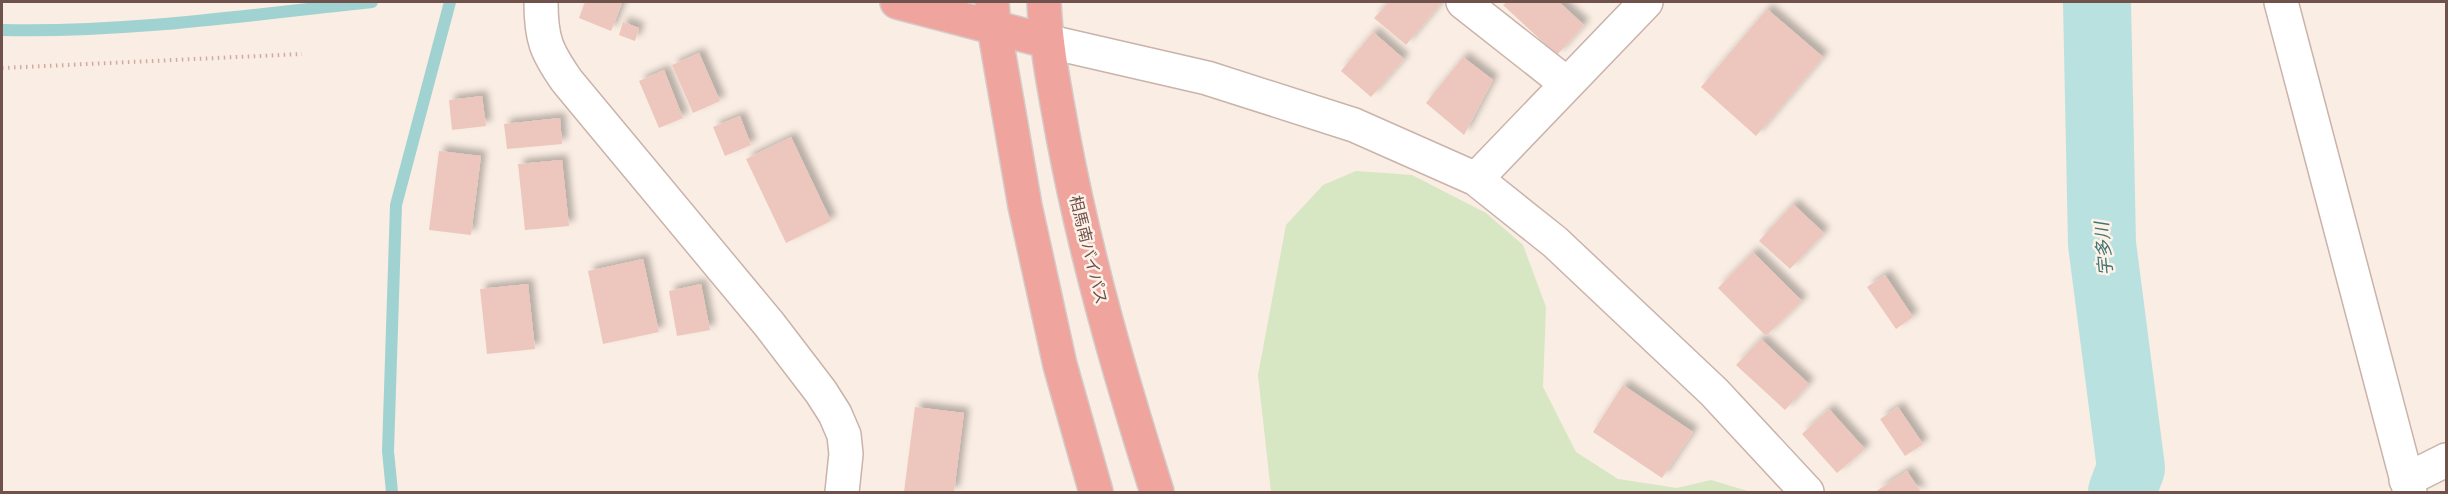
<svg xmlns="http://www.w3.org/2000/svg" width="2448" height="494" viewBox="0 0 2448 494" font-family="'Varela Round','Noto Sans JP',sans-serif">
<defs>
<filter id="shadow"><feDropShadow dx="5.5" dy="-5.5" stdDeviation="3" flood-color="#0004"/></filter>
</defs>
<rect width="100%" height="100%" fill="#faede3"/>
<path fill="#d7e6c3" d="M1356,171l56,4 74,38 37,32 23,62 -3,80 33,65 42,27 59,9 34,-8 40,12h-480l-13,-117 28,-150 37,-40z"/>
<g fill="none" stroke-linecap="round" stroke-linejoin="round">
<path stroke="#a0d2d1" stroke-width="12" d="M2,30c124,3 247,-15 370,-28
M392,492l-4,-41 8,-246 54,-203"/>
<path stroke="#b9e1e0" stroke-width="68" d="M2097,2l5,242 29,224 -9,24"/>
</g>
<path fill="#edc7bd" filter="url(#shadow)" d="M585,2l37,1 -11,28 -32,-13z
M1389,2h48l3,2 -34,41 -32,-27z
M1507,2h52l25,23 -27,30 -54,-50z
M1767,9l56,48 -67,79 -55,-49z
M623,22l16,6 -4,13 -16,-6z
M1373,32l31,27 -33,38 -30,-26z
M699,53l21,48 -27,12 -21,-48z
M1463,57l30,23 -29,55 -38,-32z
M664,70l19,48 -24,10 -20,-47z
M482,96l4,30 -34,4 -3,-30z
M740,116l11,29 -26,11 -12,-29z
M560,118l2,26 -55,5 -3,-25z
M791,137l40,84 -45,22 -40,-84z
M439,151l42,5 -10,79 -42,-5z
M562,160l7,66 -44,4 -7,-66z
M1793,204l31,29 -34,36 -31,-28z
M1753,252l49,49 -36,35 -48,-48z
M643,259l16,73 -56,12 -15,-73z
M1885,275l28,42 -17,12 -29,-42z
M528,284l7,65 -48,5 -7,-65z
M701,284l9,46 -33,6 -8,-45z
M1761,339l48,45 -24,26 -49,-45z
M1623,385l70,47 -31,46 -69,-46z
M915,407l49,6 -10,79h-50z
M1898,407l25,37 -18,12 -25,-37z
M1829,409l36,40 -28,24 -35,-39z
M1907,471l14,21h-46z"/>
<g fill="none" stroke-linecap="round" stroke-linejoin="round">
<defs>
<path id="minor" d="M541,2c0,37 5,49 26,79l202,243 52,68 14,22 9,21 2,19 -4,38
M1463,2l104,82
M2281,2l129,490
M1046,41l161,37 147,47 122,54 79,63 159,150 93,100
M1476,179l170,-177
M2406,480l40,-20"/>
<path id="highway" d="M897,2l149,39
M992,2l2,25 31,179 35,159 36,127
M1044,2c2,45 11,89 19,134 23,122 57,239 94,356"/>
</defs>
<use href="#minor" stroke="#c9b3aa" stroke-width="36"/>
<use href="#highway" stroke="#d4cbc9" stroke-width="36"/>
<path stroke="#d1aba0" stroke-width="4" stroke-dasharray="1.5 4.5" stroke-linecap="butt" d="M2,68l300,-14"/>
<use href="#minor" stroke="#fff" stroke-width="33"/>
<use href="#highway" stroke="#efa59e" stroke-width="33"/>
</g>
<g text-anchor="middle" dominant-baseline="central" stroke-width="5" stroke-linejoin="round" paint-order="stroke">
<g font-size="16" fill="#6f524b" stroke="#fdf1e8">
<text transform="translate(1088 250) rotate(76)">相馬南バイパス</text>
</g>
<g font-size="18" font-style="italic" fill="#417473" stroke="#fdf1e8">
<text transform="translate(2104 249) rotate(-95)">宇多川</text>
</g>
</g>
<rect width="2448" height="494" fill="none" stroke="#6f524b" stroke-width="6"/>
</svg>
